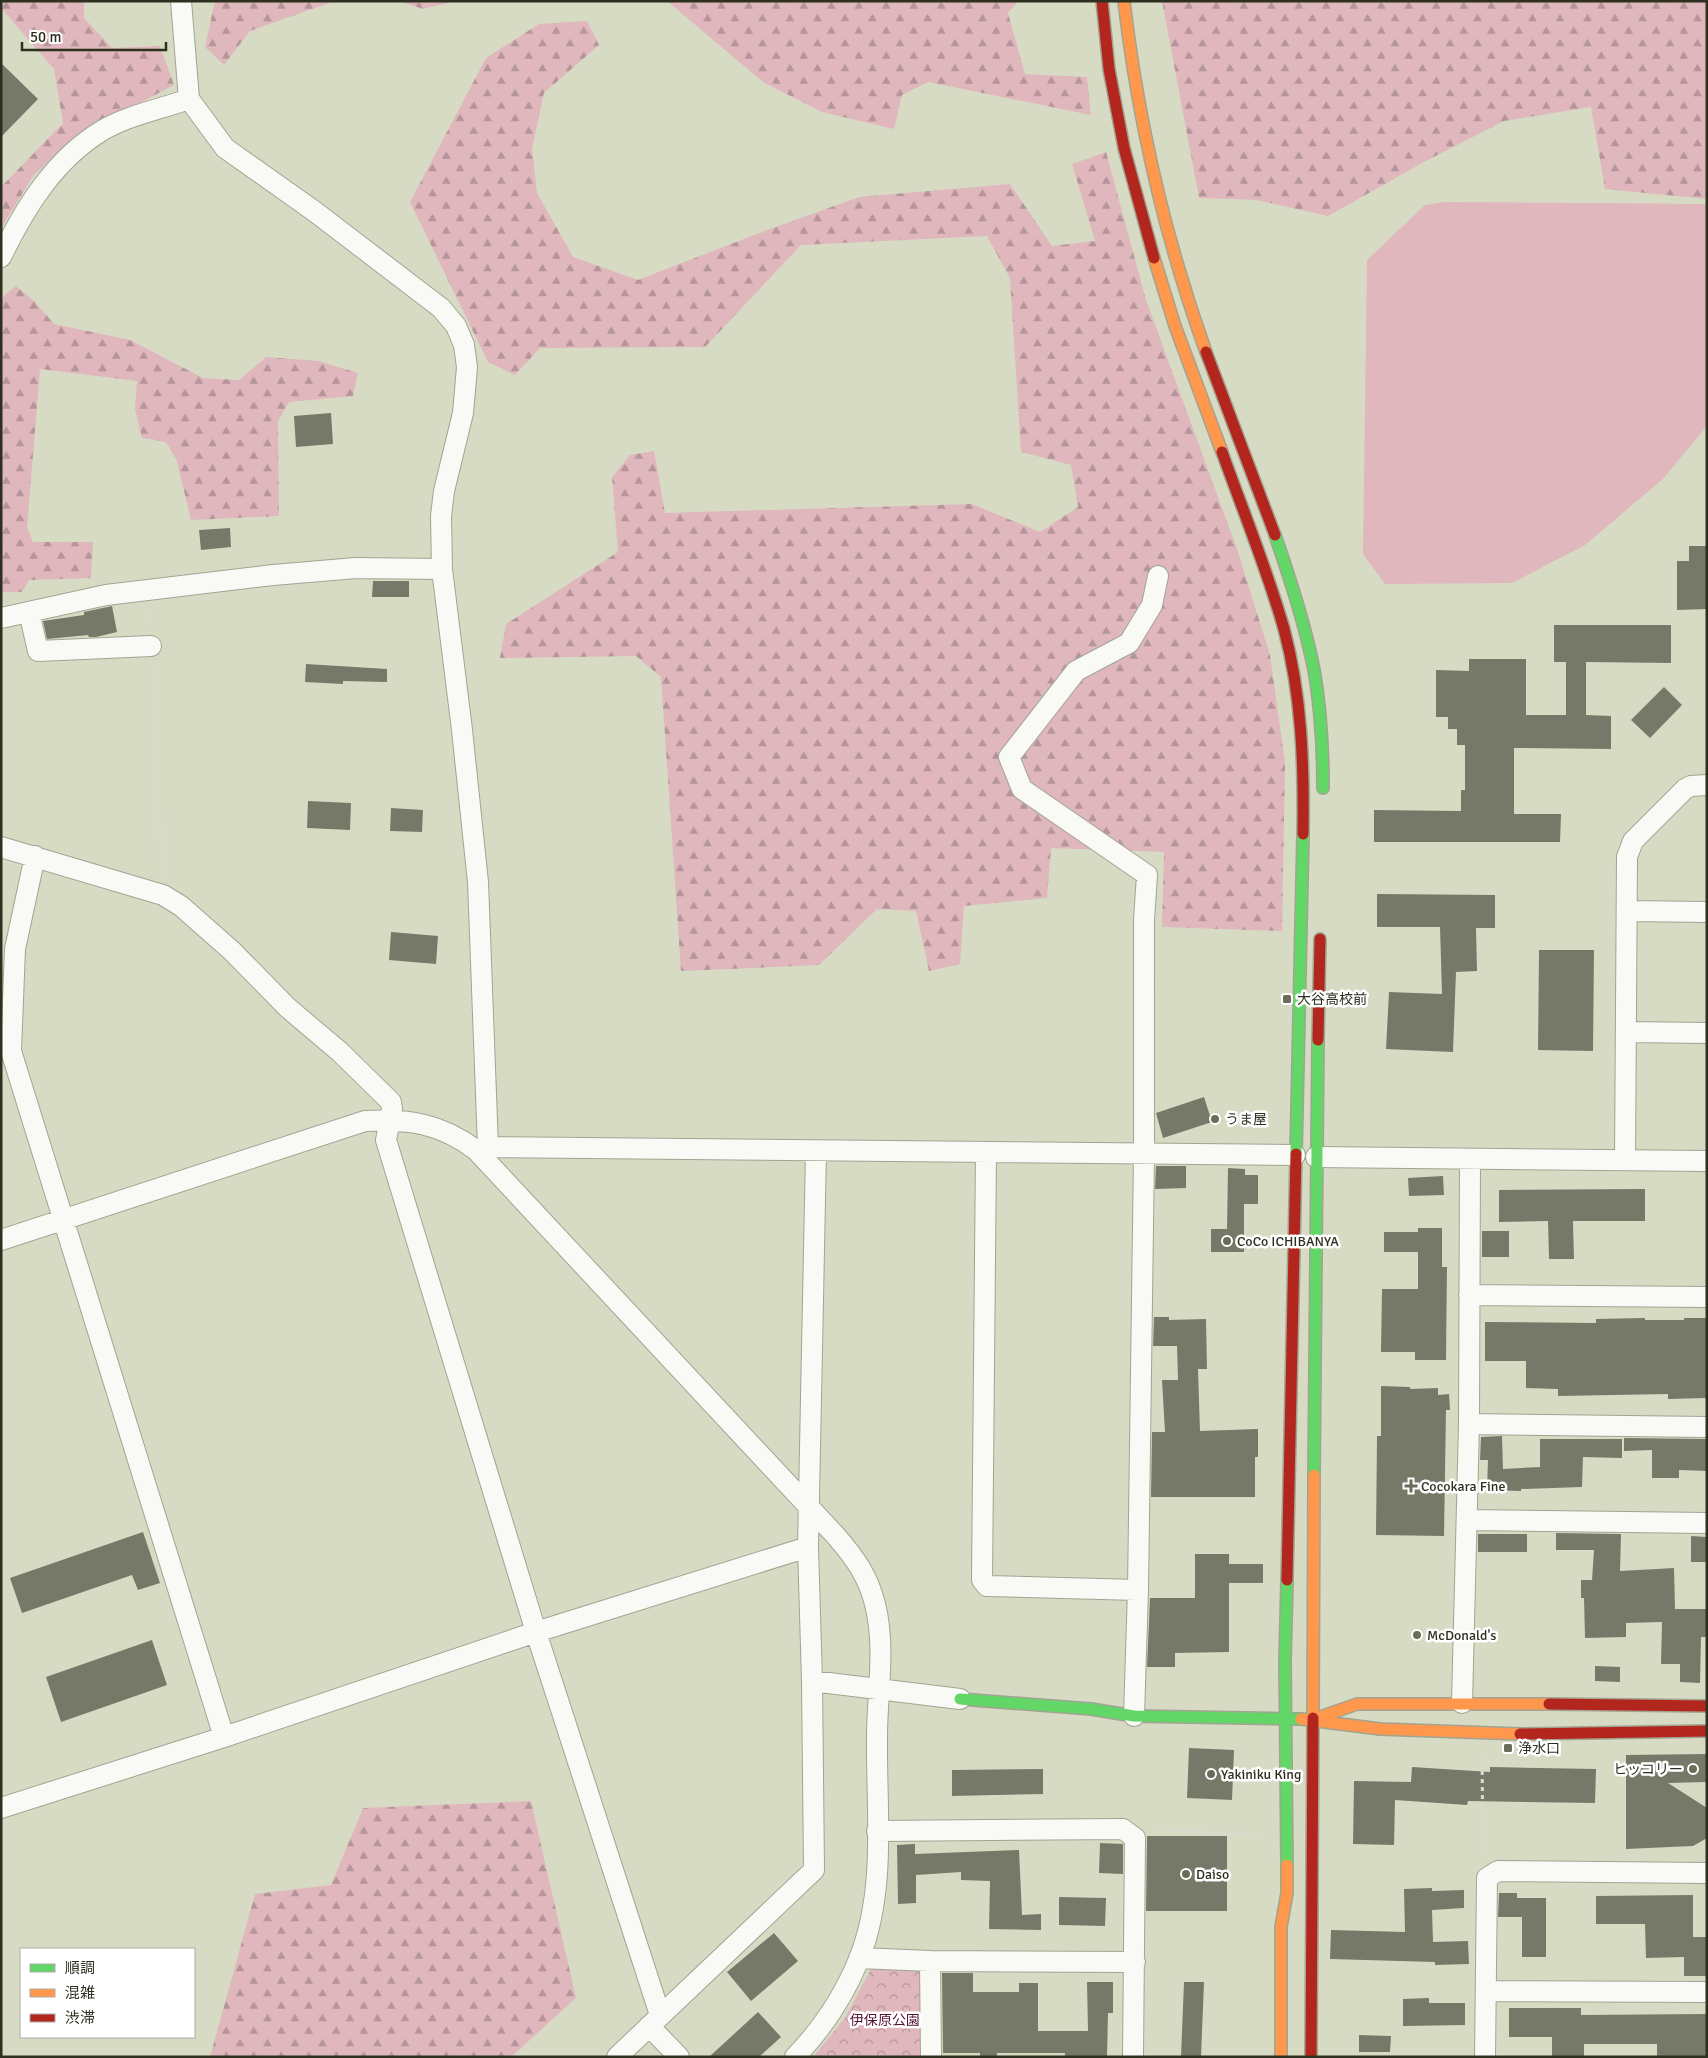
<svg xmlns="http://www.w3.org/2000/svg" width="1708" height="2058" viewBox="0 0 1708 2058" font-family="Signika,'Noto Sans JP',sans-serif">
<defs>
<pattern id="forest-firs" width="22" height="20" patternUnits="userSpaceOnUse" patternTransform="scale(1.25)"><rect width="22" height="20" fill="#dfb7bd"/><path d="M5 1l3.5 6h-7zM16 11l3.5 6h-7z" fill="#b59599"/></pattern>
<pattern id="park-crowns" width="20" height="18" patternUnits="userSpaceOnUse" patternTransform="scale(1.25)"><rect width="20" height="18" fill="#dfb7bd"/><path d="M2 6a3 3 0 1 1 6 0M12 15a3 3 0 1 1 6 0" fill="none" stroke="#b59599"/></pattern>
</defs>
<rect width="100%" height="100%" fill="#d8dbc4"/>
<path fill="url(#forest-firs)" d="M1,1h83v17l28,30 48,-2 14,39 -100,52 -41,39 -30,49 -2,-38 62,-64 -9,-54 -53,-61z
M215,1h120l-85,30 -26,34 -19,-18z
M399,1h56l-32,8z
M667,1h351l-10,12 17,61 62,3 4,38 -163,-33 -26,13 -8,34 -72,-17 -59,-30z
M1162,1h545v198l-102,-10 -14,-82 -87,14 -80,41 -96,54 -71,-16 -58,-2z
M587,21l12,24 -55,48 -12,56 5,44 36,64 65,23 124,-48 97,-35 151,-13 42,62 43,-5 -23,-77 34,-12 40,148 91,249 33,106 15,108 -3,168 -120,-4 2,-75 -113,-4 -4,50 -83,8 -4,58 -31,7 -13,-60 -39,-2 -58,56 -138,6 -20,-294 -25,-21 -136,2 6,-34 112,-72 -6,-75 18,-22 24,-4 11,62 307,-9 68,28 38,-25 -7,-42 -50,-13 -11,-174 -23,-42 -186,9 -96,102 -165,1 -25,27 -27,-13 -78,-160 76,-144 53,-34z
M16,286l19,16 19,22 76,16 73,38 36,2 27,-23 53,4 39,12 -5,23 -64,6 -11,19 1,95 -88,4 -14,-59 -11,-19 -24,-4 -7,-29 2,-28 -97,-12 -13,159 6,14h60l-2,36 -62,2 -7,12h-21v-294z
M531,1801l45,197 -65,59h-301l45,-163 76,-9 32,-77z"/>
<path fill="url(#park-crowns)" d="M873,1965h42l6,8 -1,84h-107l32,-39z"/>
<path fill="#dfb7bd" d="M1444,202l263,2v222l-44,53 -78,66 -73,38 -127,1 -22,-30 4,-294 58,-55z"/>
<path fill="#777968" d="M1,63l37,36 -37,38z
M331,413l2,31 -37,3 -2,-31z
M230,528l1,19 -30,3 -2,-20z
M1689,546h18v63l-30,1v-49h12z
M373,581h36v16h-37z
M112,606l5,26 -21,5h-7l-1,-2 -41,4 -4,-18 41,-6v-3z
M1554,625h117v38l-85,-1v53l25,1v33l-97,-1v66h47l-1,28h-186v-32l87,1v-21h4v-45h-8v-16h-9v-12h-12v-47l33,1v-12h57v56h40v-53h-12z
M306,664l81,5v13l-44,-1v3l-38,-2z
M1664,687l18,18 -32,33 -19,-18z
M308,801l43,2 -1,27 -43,-2z
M391,808l32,2 -1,22 -32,-1z
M1377,894l118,1v33h-19l1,43 -21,1 -3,80 -67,-3 3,-57 53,2 -2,-67h-63z
M391,932l47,4 -2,28 -47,-4z
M1539,950h55l-1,101 -55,-1z
M1204,1097l8,25 -49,16 -7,-25z
M1156,1166h30v22l-31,1z
M1228,1168l17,1v6h13v29h-14v48h-33v-23h16z
M1443,1176l1,19 -35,1 -1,-18z
M1645,1189v32h-72l1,38h-25l-1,-38 -49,1v-32z
M1418,1228h24v39h5l-1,93h-31v-8h-34l1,-63h36v-37h-34v-20h34z
M1482,1231h27v26h-27z
M1154,1317h15v3l37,-1 1,50h-9l2,62 58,-2v28h-3v40h-104l1,-65h13l-3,-52h16l-1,-34h-24z
M1645,1318v2h39v-2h23v80l-39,1v-5l-110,2v-7l-32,-1v-27h-41v-39l111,1v-4z
M1381,1386l29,1v2l28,-1v7l11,-1 1,16h-4l-2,126 -68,-1 1,-99h4z
M1502,1436l1,33 37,-2v-28h82v19l-39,-1 -1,30 -61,2v2l-34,-1 1,-30h-8l1,-23z
M1624,1438l83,1v32l-28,-1v8h-27v-28l-28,1z
M143,1532l17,51 -22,7 -6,-15 -110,38 -12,-35z
M1556,1533l65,1 -1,37 54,-3 1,41h32v28h-6l-1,46 -20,-1v-18h-19l1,-42 -36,1v14l-41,1 -1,-40h-3v-18h11l2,-30h-38z
M1478,1534h49v18h-49z
M1691,1536l16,1v25h-16z
M1195,1554h34v10h34v19h-34v69l-54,1v14h-28l3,-69h45z
M152,1640l15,45 -106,37 -15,-45z
M1595,1666l25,1v15l-25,-1z
M1189,1748l45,2 -2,50 -45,-2z
M1707,1754v28l-39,1 39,25v30l-14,8 -67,3v-94z
M1412,1767l78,5v-5l106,2 -1,34 -127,-2 -1,4 -72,-5 -1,45 -41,-1 1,-63 57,1z
M1043,1769v25l-91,2v-26z
M1147,1836h80v75h-81z
M1100,1843l23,1v30l-24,-1z
M915,1844v10l104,-4 3,65 19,-1v16l-52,-1 1,-48 -29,-1v-8l-45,3v28l-18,1 -1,-59z
M1432,1888v3l32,-1v18l-32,2 1,32 35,-1 1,23 -34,1v-3l-105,-3 1,-29 74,2 -1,-43z
M1499,1893h18v5h29v59h-24v-40h-24z
M1693,1895v42h14v39h-23v-19l-38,1 -1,-34h-49v-28z
M1059,1897l47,1 -1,28 -46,-1z
M774,1933l24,28 -47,40 -24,-29z
M942,1973h31v19h46v-9h19v48h50l-1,-49h26v31h-5l-1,44 -42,-1v-3h-68v4h-17v-4h-37z
M1184,1982h20l-3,75h-20z
M1429,1998v5h36v22l-62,1v-27z
M1509,2008h72v7l126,-1v43h-50v-13h-73v13h-32v-20h-43z
M758,2012l23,25 -22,20h-50z
M1359,2035l32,1 -1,16h-31z"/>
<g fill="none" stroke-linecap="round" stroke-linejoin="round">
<defs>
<path id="street" d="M181,1l8,98 36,49 89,63 127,97 15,18 8,19 3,22 -4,46 -19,78 -3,25 1,53 20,161 16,152 10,265
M1,257c24,-50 54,-98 102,-127 26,-15 58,-21 86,-31
M29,612l9,39 113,-5
M1,618l105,-23 167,-20 83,-7 86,1
M1,847l162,48 18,11 51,45 56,57 52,44 51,50 1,7 -6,31 150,492 124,383
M35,856l-20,93 -4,102 213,686
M1627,911l80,1
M1627,1032l80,1
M476,1150l12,-3 807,8
M986,1152l-4,428 5,6 151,4
M1316,1157l391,4
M1625,1160l2,-303 6,-16 52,-52 6,-3 16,-1
M1,1240l364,-119c44,-2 75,2 111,29l360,386c19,22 32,40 39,68 11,44 2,89 2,133 -1,73 10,152 -18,222 -15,37 -37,70 -64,98
M1469,1295l238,2
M1469,1424l238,3
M1468,1520l239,3
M812,1681l148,18
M1462,1703l7,-279 1,-265
M1134,1716l4,-126 6,-436v-234l3,-45 -125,-86 -13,-32 67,-86 53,-28 23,-38 6,-29
M1,1808l223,-71 312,-105 272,-85
M877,1831l246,-2 12,9 -2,219
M859,1958l71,3 205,1
M930,1961l1,96
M1486,1991l221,1
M649,2026l30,31
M617,2057l197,-187 -2,-189 -4,-134 8,-396
M1485,2057l2,-179 11,-7 209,2"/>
<path id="fast" d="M1275,535c15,44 30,89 39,135 7,39 9,79 9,118
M1296,1154l7,-320
M1314,1475l4,-435
M1287,1580l-2,81 2,204
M960,1699l131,10 43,7 167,3"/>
<path id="slow" d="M1124,1c14,120 41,237 82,351
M1154,258l21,68 47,126
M1313,1718l1,-243
M1317,1718l40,-14h192
M1301,1719l79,10 140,5
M1281,2057v-130l6,-34v-28"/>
<path id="jam" d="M1102,1l7,68 15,79 30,110
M1206,352l69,183
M1222,452c21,59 45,117 62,177 18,67 20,136 19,205
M1318,1040l2,-101
M1287,1580l9,-426
M1549,1704l158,2
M1520,1734l187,-3
M1311,2057l2,-339"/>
</defs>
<use href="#street" stroke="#a2a492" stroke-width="22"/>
<use href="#fast" stroke="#a2a492" stroke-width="14"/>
<use href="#slow" stroke="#a2a492" stroke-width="14"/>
<use href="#jam" stroke="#a2a492" stroke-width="14"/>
<path stroke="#dadad3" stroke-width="3" stroke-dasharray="4 4" stroke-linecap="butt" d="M149,609l1,18
M152,664l10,211
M1482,1755l1,104
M1151,1829l114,6"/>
<use href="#street" stroke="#f9faf6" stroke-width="20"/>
<use href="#fast" stroke="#63d668" stroke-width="11"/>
<use href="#slow" stroke="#ff974d" stroke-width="11"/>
<use href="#jam" stroke="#b3261e" stroke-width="11"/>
</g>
<g fill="#6a6c59" stroke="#fff" stroke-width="2">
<rect x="1282" y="994" width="10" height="10" rx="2.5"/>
<circle cx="1215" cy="1119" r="5"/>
<circle cx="1227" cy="1241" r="5"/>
<path d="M1408.5 1478.5h5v5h5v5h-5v5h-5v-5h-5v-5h5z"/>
<circle cx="1417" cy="1635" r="5"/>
<rect x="1503" y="1743" width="10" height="10" rx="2.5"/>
<circle cx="1693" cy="1769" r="5"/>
<circle cx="1211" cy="1774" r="5"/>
<circle cx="1186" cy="1874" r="5"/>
</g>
<g text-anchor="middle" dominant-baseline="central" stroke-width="5" stroke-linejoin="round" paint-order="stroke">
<g font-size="14" fill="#2e301f" stroke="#fff" text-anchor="start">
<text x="1297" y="999">大谷高校前</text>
<text x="1225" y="1119">うま屋</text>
<text x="1237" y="1241">CoCo ICHIBANYA</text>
<text x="1421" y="1486">Cocokara Fine</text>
<text x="1427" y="1635">McDonald's</text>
<text x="1518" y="1748">浄水口</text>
<text x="1683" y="1769" text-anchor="end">ヒッコリー</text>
<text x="1221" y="1774">Yakiniku King</text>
<text x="1196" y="1874">Daiso</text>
</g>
<g font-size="14" fill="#531434" stroke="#fff">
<text x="885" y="2020">伊保原公園</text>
</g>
</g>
<rect width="1708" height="2058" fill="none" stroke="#2e301f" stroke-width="5"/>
<rect x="20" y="1948" width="175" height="90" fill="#ffffff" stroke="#abaca5"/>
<rect x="30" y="1964" width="25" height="8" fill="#63d668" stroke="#abaca5"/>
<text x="65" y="1973" font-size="15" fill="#2e301f">順調</text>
<rect x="30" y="1989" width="25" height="8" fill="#ff974d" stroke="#abaca5"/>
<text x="65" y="1998" font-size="15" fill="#2e301f">混雑</text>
<rect x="30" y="2014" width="25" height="8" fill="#b3261e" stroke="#abaca5"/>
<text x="65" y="2023" font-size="15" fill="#2e301f">渋滞</text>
<path d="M22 42v8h144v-8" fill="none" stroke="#2e301f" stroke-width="2.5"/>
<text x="30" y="42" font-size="15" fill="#2e301f" stroke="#ffffff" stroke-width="4" paint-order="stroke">50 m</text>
</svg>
